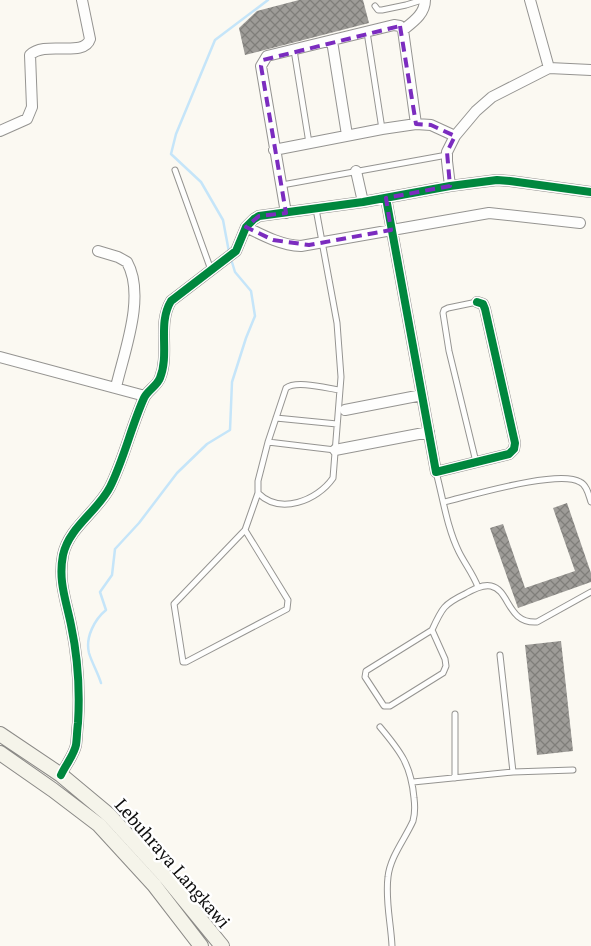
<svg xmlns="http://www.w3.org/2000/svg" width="591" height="946" viewBox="0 0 591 946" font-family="'PT Serif',serif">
<defs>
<pattern id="building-cross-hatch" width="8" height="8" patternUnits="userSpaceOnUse" patternTransform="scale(1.25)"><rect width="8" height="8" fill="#9e9c98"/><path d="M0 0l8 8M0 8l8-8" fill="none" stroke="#7f7e7a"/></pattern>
</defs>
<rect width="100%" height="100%" fill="#fbf9f2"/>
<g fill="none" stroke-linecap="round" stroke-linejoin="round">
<path stroke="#c5e5f9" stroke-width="2.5" d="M229,252l-6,-32 -22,-38 -30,-28 5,-20 39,-94 53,-40
M101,683c-3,-10 -9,-20 -12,-30 -4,-16 6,-34 17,-43l-6,-18 12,-17 3,-26 24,-26 38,-50 30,-29 23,-14 2,-48 14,-44 9,-22 -4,-25 -16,-19 -4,-13"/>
</g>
<path fill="url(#building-cross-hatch)" d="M299,0h64l6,23 -124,32 -6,-27 18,-17z
M567,503l24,70v9l-73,26 -28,-80 13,-4 22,64 50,-17 -22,-63z
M561,641l12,110 -36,4 -12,-110z"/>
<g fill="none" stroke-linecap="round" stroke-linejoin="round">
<defs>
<path id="service" d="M375,6l3,4h4l24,-5 16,-5
M367,32l15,97
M294,50l15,93
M175,170l36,100
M282,185l165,-30
M276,418l61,6
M268,442l67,8
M476,462l-27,-111 -6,-38 1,-3 4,-2 29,-6
M436,472c7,26 11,56 23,80 6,12 14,22 19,35
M258,493c22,22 59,8 75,-15l8,-101 -4,-54 -21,-114
M444,502c26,-6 115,-33 136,-20 7,3 9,14 11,20
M245,530l43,70 -1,9 -101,53h-3l-9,-58 71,-74 13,-37v-12l10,-39 18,-54c10,-8 40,0 53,2
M432,630l-66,41 -1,6 19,29h6l53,-33 3,-7 -1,-7 -13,-29c10,-22 12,-26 33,-36 7,-4 17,-10 26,-8 19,4 16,38 46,36l54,-30
M500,655l13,117
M455,714v64
M380,727c21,25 31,38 34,71 1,8 1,16 -1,23 -8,18 -23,36 -25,56 -3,23 3,46 4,69
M413,782l100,-10 60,-2"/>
<path id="minor" d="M530,0l19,68
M403,30c10,-8 22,-16 22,-30
M332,41l15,94
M0,131l27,-12 5,-12 -2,-52c15,-15 54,3 60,-16l-8,-39
M274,150l108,-21 34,-5 15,1 24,11
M356,171l7,31
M450,186l-3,-25v-9l8,-16 21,-25 16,-14 57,-29 42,2
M386,198l50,274 73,-18 5,-5 1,-6 -30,-134 -2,-5 -6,-2
M286,213l-25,-147 6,-10 127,-31 6,1 3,4 13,94
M246,227c18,9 35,18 55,19l188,-33 91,10
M98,251l20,6 9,5c19,34 -3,90 -11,125
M0,357l145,39
M345,410l77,-15
M335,450l94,-18
M61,775c4,-9 13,-20 15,-30 1,-7 1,-15 2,-22 2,-33 0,-65 -7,-98 -5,-25 -13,-44 -8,-70 6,-28 35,-44 47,-68 14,-28 21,-60 34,-89 3,-7 13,-12 16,-20 10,-25 -3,-54 11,-77l65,-50 10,-24 8,-8 5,-3 104,-14 87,-16 47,-6 13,1 81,11"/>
<path id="secondary" d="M0,734l61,41 48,40 55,60 58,71
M0,753l53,37 46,35 55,60 47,61"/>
</defs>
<use href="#service" stroke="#959491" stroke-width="7"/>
<use href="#minor" stroke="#959491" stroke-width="12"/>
<use href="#secondary" stroke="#8b8a87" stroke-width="16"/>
<use href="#service" stroke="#fefefd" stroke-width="5"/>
<use href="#minor" stroke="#fefefd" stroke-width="10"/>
<use href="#secondary" stroke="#f5f4ea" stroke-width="14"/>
<defs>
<path id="cycleway" d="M386,198l50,274 73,-18 5,-5 1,-6 -30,-134 -2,-5 -6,-2
M61,775c4,-9 13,-20 15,-30 1,-7 1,-15 2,-22 2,-33 0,-65 -7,-98 -5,-25 -13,-44 -8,-70 6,-28 35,-44 47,-68 14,-28 21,-60 34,-89 3,-7 13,-12 16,-20 10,-25 -3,-54 11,-77l65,-50 10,-24 8,-8 5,-3 104,-14 87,-16 47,-6 13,1 81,11"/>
</defs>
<use href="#cycleway" stroke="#fff" stroke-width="11"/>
<use href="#cycleway" stroke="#00873e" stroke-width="8"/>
</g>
<path fill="none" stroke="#7b2cbf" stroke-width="4" stroke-dasharray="10 6" stroke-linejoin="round" d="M400,26l16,98 15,1 24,11 -8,16 3,34 -64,12 5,32 -82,15 -36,-5 -27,-13 13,-11 27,-3 -25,-147 2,-6z"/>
<g text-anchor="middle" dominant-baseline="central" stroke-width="5" stroke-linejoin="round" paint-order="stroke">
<g font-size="18" fill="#0e0e0e" stroke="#fff">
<text transform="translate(173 863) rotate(49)">Lebuhraya Langkawi</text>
</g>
</g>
</svg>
